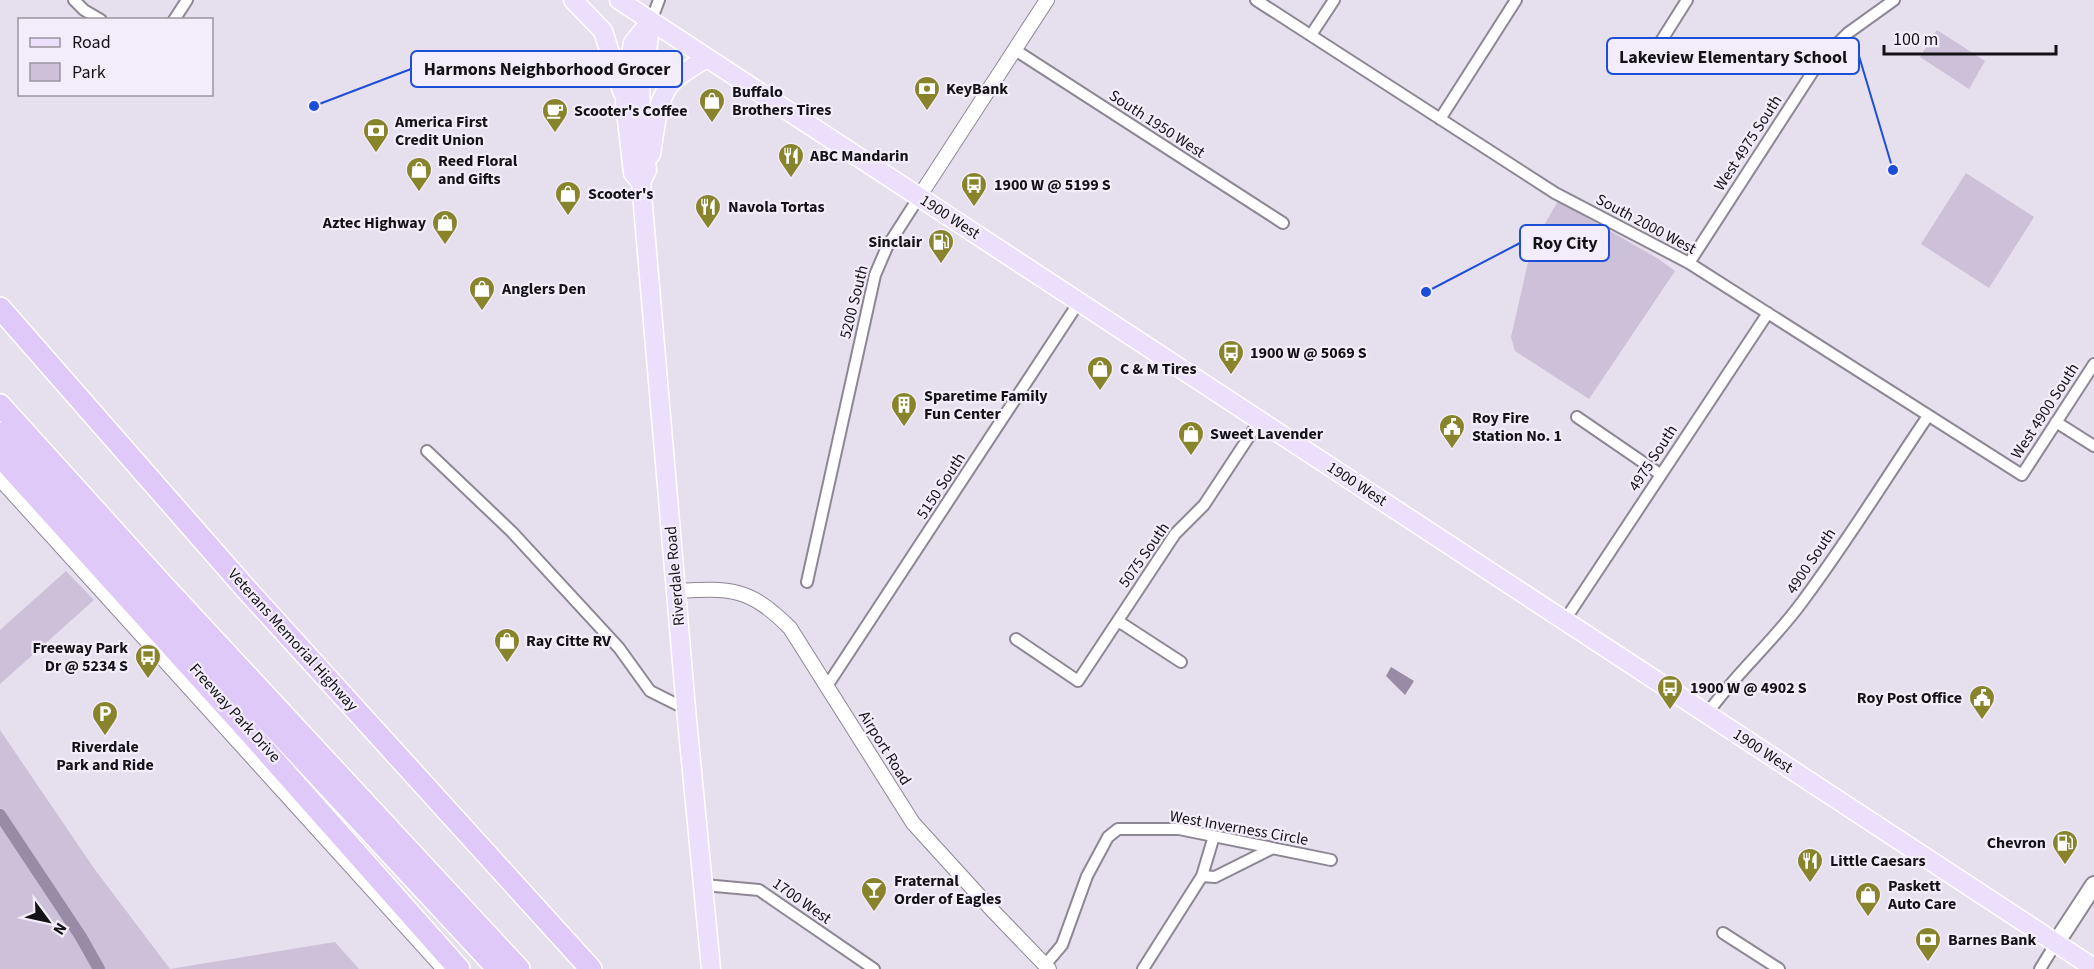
<svg xmlns="http://www.w3.org/2000/svg" width="2094" height="969" viewBox="0 0 2094 969" font-family="'Source Sans 3',sans-serif">
<rect width="100%" height="100%" fill="#e6dfee"/>
<path fill="#ccc1d8" d="M1937,30l48,31 -16,28 -49,-32z
M1966,173l68,44 -45,71 -68,-44z
M1558,201l99,57 18,13 -86,128 -74,-48 -4,-14 18,-79 7,-19z
M66,571l28,29 -94,84v-54z
M0,730l93,137 77,102 165,-27 24,27h-359z"/>
<path fill="#978ba5" d="M1391,667l23,14 -9,14 -19,-19z"/>
<g fill="none" stroke-linecap="round" stroke-linejoin="round">
<path stroke="#978ba5" stroke-width="12" d="M0,815l81,122 18,32"/>
<defs>
<path id="minor" d="M74,0l10,10 17,10
M1256,0l299,193 134,70 333,212 72,-111
M174,20l13,-20
M651,21l8,-21
M1311,35l23,-35
M1015,50l268,173
M1646,65l41,-65
M1440,119l76,-119
M1689,263l130,-201 29,-29 46,-33
M1577,417l83,57
M2056,422l38,24
M427,451l85,81 72,78 35,38 31,43 36,18
M807,582l68,-307 12,-28 32,-50
M1565,620l203,-307
M1118,621l63,41
M1016,639l62,42 97,-147 29,-29 56,-85
M827,686l252,-384
M1707,714c28,-40 66,-72 95,-112 45,-60 84,-124 126,-186
M1202,876l12,-40
M704,885l55,5 115,79
M1723,933l56,36
M1045,965l17,-20 25,-69 21,-39 10,-8h61l152,31
M1143,969l59,-93 13,1 58,-29
M2040,969l16,-26"/>
<path id="tertiary" d="M919,197l128,-197
M0,479l444,490
M676,591c55,-3 73,-4 114,37l123,195 81,89 55,57"/>
<path id="secondary" d="M2056,943l38,-58"/>
<path id="primary" d="M573,0l30,31 19,60
M619,0l1475,968
M651,21l-4,31 -7,26 1,36 6,56 -6,12 45,527 25,260
M651,154c4,-22 5,-55 21,-72 11,-10 23,-17 35,-24
M641,182l-8,-9 -8,-71 2,-27 6,-32 17,-21"/>
<path id="motorway" d="M0,308l247,282 344,379
M0,405l162,179 357,385
M0,433l498,536
M0,456l249,276 210,237"/>
</defs>
<use href="#minor" stroke="#8d8794" stroke-width="14"/>
<use href="#tertiary" stroke="#8d8794" stroke-width="16"/>
<use href="#secondary" stroke="#8d8794" stroke-width="20"/>
<use href="#primary" stroke="#fff" stroke-width="21"/>
<use href="#motorway" stroke="#fff" stroke-width="24"/>
<use href="#minor" stroke="#fff" stroke-width="10"/>
<use href="#tertiary" stroke="#fff" stroke-width="14"/>
<use href="#secondary" stroke="#fff" stroke-width="16"/>
<use href="#primary" stroke="#ecdffb" stroke-width="18"/>
<use href="#motorway" stroke="#dfc9f8" stroke-width="21"/>
</g>
<defs>
<symbol id="bank-pin" viewBox="-11 -11 22 30"><path d="M0 17L-7.5 6A9.5 9.5 0 1 1 7.5 6Z" fill="#88842c" stroke="#f3edfb"/><path d="M-6-4H6V4H-6ZM0-2.3a2.3 2.3 0 1 0 0 4.6a2.3 2.3 0 1 0 0-4.6Z" fill="#fff"/></symbol>
<symbol id="shop-pin" viewBox="-11 -11 22 30"><path d="M0 17L-7.5 6A9.5 9.5 0 1 1 7.5 6Z" fill="#88842c" stroke="#f3edfb"/><path d="M-5-2.5h2.3a2.7 3.5 0 0 1 5.4 0H5L5.5 6h-11ZM-1.5-2.5h3a1.5 2.3 0 0 0-3 0Z" fill="#fff"/></symbol>
<symbol id="cafe-pin" viewBox="-11 -11 22 30"><path d="M0 17L-7.5 6A9.5 9.5 0 1 1 7.5 6Z" fill="#88842c" stroke="#f3edfb"/><path d="M-5.5-4.5H6V0H3Q3 3.5 0 3.5H-2.5Q-5.5 3.5-5.5 0ZM3-3.2v2h1.7v-2ZM-6 4.5H4V6H-6Z" fill="#fff"/></symbol>
<symbol id="restaurant-pin" viewBox="-11 -11 22 30"><path d="M0 17L-7.5 6A9.5 9.5 0 1 1 7.5 6Z" fill="#88842c" stroke="#f3edfb"/><path d="M-5-6h1v4h1v-4h1v4h1v-4h1v5L-1.5 .5V6h-2V.5L-5-1ZM5-6V6H3V1.5H1.5Q1.5-4 5-6Z" fill="#fff"/></symbol>
<symbol id="bus-pin" viewBox="-11 -11 22 30"><path d="M0 17L-7.5 6A9.5 9.5 0 1 1 7.5 6Z" fill="#88842c" stroke="#f3edfb"/><path d="M-5-6H5V4H4V6H2V4H-2V6H-4V4H-5ZM-3.5-4V0h7V-4ZM-3.5 1.2v1.5H-2V1.2ZM2 1.2v1.5H3.5V1.2Z" fill="#fff"/></symbol>
<symbol id="fuel-pin" viewBox="-11 -11 22 30"><path d="M0 17L-7.5 6A9.5 9.5 0 1 1 7.5 6Z" fill="#88842c" stroke="#f3edfb"/><path d="M-5.5-6h7V0h2V4h1.3V-2.5L3-4.5l.8-.8L6-3V5H2.5V1h-1V6h-7ZM-4.2-4.7v3.2H.2V-4.7Z" fill="#fff"/></symbol>
<symbol id="building-pin" viewBox="-11 -11 22 30"><path d="M0 17L-7.5 6A9.5 9.5 0 1 1 7.5 6Z" fill="#88842c" stroke="#f3edfb"/><path d="M-4-6H4V6H1V3H-1V6H-4ZM-2.5-4.3h1.7v1.8h-1.7ZM.8-4.3h1.7v1.8H.8ZM-2.5-1h1.7V.8h-1.7ZM.8-1h1.7V.8H.8Z" fill="#fff"/></symbol>
<symbol id="civic-pin" viewBox="-11 -11 22 30"><path d="M0 17L-7.5 6A9.5 9.5 0 1 1 7.5 6Z" fill="#88842c" stroke="#f3edfb"/><path d="M-.6-6.5H3V-4.5H.6V-3L4-1V1h2V6H-6V1h2V-1L-.6-3ZM-1.2 2.5V6h2.4V2.5Z" fill="#fff"/></symbol>
<symbol id="parking-pin" viewBox="-11 -11 22 30"><path d="M0 17L-7.5 6A9.5 9.5 0 1 1 7.5 6Z" fill="#88842c" stroke="#f3edfb"/><path d="M-3.5-5.5H1a3.5 3.5 0 0 1 0 7H-1V5.5H-3.5ZM-1-3.4V-.6H.8a1.4 1.4 0 0 0 0-2.8Z" fill="#fff"/></symbol>
<symbol id="bar-pin" viewBox="-11 -11 22 30"><path d="M0 17L-7.5 6A9.5 9.5 0 1 1 7.5 6Z" fill="#88842c" stroke="#f3edfb"/><path d="M-6-5H6L.8 .8V4.5H3.5V6h-7V4.5H-.8V.8Z" fill="#fff"/></symbol>
</defs>
<g fill-rule="evenodd">
<use href="#bank-pin" x="912" y="74" width="30" height="40"/>
<use href="#shop-pin" x="697" y="86" width="30" height="40"/>
<use href="#cafe-pin" x="540" y="96" width="30" height="40"/>
<use href="#bank-pin" x="361" y="116" width="30" height="40"/>
<use href="#restaurant-pin" x="776" y="141" width="30" height="40"/>
<use href="#shop-pin" x="404" y="155" width="30" height="40"/>
<use href="#bus-pin" x="959" y="170" width="30" height="40"/>
<use href="#shop-pin" x="553" y="179" width="30" height="40"/>
<use href="#restaurant-pin" x="693" y="192" width="30" height="40"/>
<use href="#shop-pin" x="430" y="208" width="30" height="40"/>
<use href="#fuel-pin" x="926" y="227" width="30" height="40"/>
<use href="#shop-pin" x="467" y="274" width="30" height="40"/>
<use href="#bus-pin" x="1216" y="338" width="30" height="40"/>
<use href="#shop-pin" x="1085" y="354" width="30" height="40"/>
<use href="#building-pin" x="889" y="390" width="30" height="40"/>
<use href="#civic-pin" x="1437" y="412" width="30" height="40"/>
<use href="#shop-pin" x="1176" y="419" width="30" height="40"/>
<use href="#shop-pin" x="492" y="626" width="30" height="40"/>
<use href="#bus-pin" x="133" y="642" width="30" height="40"/>
<use href="#bus-pin" x="1655" y="673" width="30" height="40"/>
<use href="#civic-pin" x="1967" y="683" width="30" height="40"/>
<use href="#parking-pin" x="90" y="699" width="30" height="40"/>
<use href="#fuel-pin" x="2050" y="828" width="30" height="40"/>
<use href="#restaurant-pin" x="1795" y="846" width="30" height="40"/>
<use href="#bar-pin" x="859" y="875" width="30" height="40"/>
<use href="#shop-pin" x="1853" y="880" width="30" height="40"/>
<use href="#bank-pin" x="1913" y="925" width="30" height="40"/>
</g>
<g text-anchor="middle" dominant-baseline="central" stroke-width="4.5" stroke-linejoin="round" paint-order="stroke">
<g font-size="16" font-weight="bold" fill="#141216" stroke="#f3edfb" text-anchor="start">
<text x="946" y="89">KeyBank</text>
<text x="732" y="92">Buffalo<tspan x="732" dy="18">Brothers Tires</tspan></text>
<text x="574" y="111">Scooter's Coffee</text>
<text x="395" y="122">America First<tspan x="395" dy="18">Credit Union</tspan></text>
<text x="810" y="156">ABC Mandarin</text>
<text x="438" y="161">Reed Floral<tspan x="438" dy="18">and Gifts</tspan></text>
<text x="994" y="185">1900 W @ 5199 S</text>
<text x="588" y="194">Scooter's</text>
<text x="728" y="207">Navola Tortas</text>
<text x="426" y="223" text-anchor="end">Aztec Highway</text>
<text x="922" y="242" text-anchor="end">Sinclair</text>
<text x="502" y="289">Anglers Den</text>
<text x="1250" y="353">1900 W @ 5069 S</text>
<text x="1120" y="369">C &amp; M Tires</text>
<text x="924" y="396">Sparetime Family<tspan x="924" dy="18">Fun Center</tspan></text>
<text x="1472" y="418">Roy Fire<tspan x="1472" dy="18">Station No. 1</tspan></text>
<text x="1210" y="434">Sweet Lavender</text>
<text x="526" y="641">Ray Citte RV</text>
<text x="128" y="648" text-anchor="end">Freeway Park<tspan x="128" dy="18">Dr @ 5234 S</tspan></text>
<text x="1690" y="688">1900 W @ 4902 S</text>
<text x="1962" y="698" text-anchor="end">Roy Post Office</text>
<text x="105" y="747" text-anchor="middle">Riverdale<tspan x="105" dy="18">Park and Ride</tspan></text>
<text x="2046" y="843" text-anchor="end">Chevron</text>
<text x="1830" y="861">Little Caesars</text>
<text x="894" y="881">Fraternal<tspan x="894" dy="18">Order of Eagles</tspan></text>
<text x="1888" y="886">Paskett<tspan x="1888" dy="18">Auto Care</tspan></text>
<text x="1948" y="940">Barnes Bank</text>
</g>
<g font-size="16" fill="#141216" stroke="#f3edfb">
<text transform="translate(1157 124) rotate(33)">South 1950 West</text>
<text transform="translate(1748 143) rotate(-57)">West 4975 South</text>
<text transform="translate(950 217) rotate(33)">1900 West</text>
<text transform="translate(1646 224) rotate(28)">South 2000 West</text>
<text transform="translate(854 302) rotate(-76)">5200 South</text>
<text transform="translate(2045 411) rotate(-57)">West 4900 South</text>
<text transform="translate(1653 458) rotate(-57)">4975 South</text>
<text transform="translate(1357 484) rotate(33)">1900 West</text>
<text transform="translate(941 486) rotate(-57)">5150 South</text>
<text transform="translate(1144 555) rotate(-55)">5075 South</text>
<text transform="translate(1811 561) rotate(-56)">4900 South</text>
<text transform="translate(675 576) rotate(-95)">Riverdale Road</text>
<text transform="translate(293 640) rotate(48)">Veterans Memorial Highway</text>
<text transform="translate(235 713) rotate(48)">Freeway Park Drive</text>
<text transform="translate(885 748) rotate(58)">Airport Road</text>
<text transform="translate(1763 751) rotate(33)">1900 West</text>
<text transform="translate(1239 828) rotate(10)">West Inverness Circle</text>
<text transform="translate(802 901) rotate(35)">1700 West</text>
</g>
</g>
<path fill="none" stroke="#1d4ed8" stroke-width="2" d="M1893 170L1859 56M314 106L411 69M1426 292L1520 243"/>
<g fill="#1d4ed8" stroke="#f3edfb" stroke-width="2">
<circle cx="1893" cy="170" r="6"/>
<circle cx="314" cy="106" r="6"/>
<circle cx="1426" cy="292" r="6"/>
</g>
<g fill="#f3edfb" stroke="#1d4ed8" stroke-width="2">
<rect x="1607" y="38" width="252" height="36" rx="6"/>
<rect x="411" y="51" width="271" height="36" rx="6"/>
<rect x="1520" y="225" width="89" height="36" rx="6"/>
</g>
<g font-size="18" text-anchor="middle" font-weight="bold" fill="#141216">
<text x="1733" y="63">Lakeview Elementary School</text>
<text x="547" y="75">Harmons Neighborhood Grocer</text>
<text x="1565" y="249">Roy City</text>
</g>
<rect x="18" y="18" width="195" height="78" fill="#f3edfb" stroke="#9a959f" stroke-width="1.5"/>
<rect x="30" y="38" width="30" height="9" fill="#ecdffb" stroke="#9a959f" stroke-width="1.5"/>
<text x="72" y="48" font-size="18" fill="#141216">Road</text>
<rect x="30" y="63" width="30" height="18" fill="#ccc1d8" stroke="#9a959f" stroke-width="1.5"/>
<text x="72" y="78" font-size="18" fill="#141216">Park</text>
<g transform="translate(48 921) rotate(123)" stroke="#f3edfb" stroke-width="4.5" paint-order="stroke">
<path d="M0-4.5L10 22L0 15L-10 22Z" fill="#141216"/>
<text y="-9" font-size="16" font-weight="bold" text-anchor="middle" fill="#141216">N</text>
</g>
<path d="M1884 45v9h172v-9" fill="none" stroke="#141216" stroke-width="3"/>
<text x="1893" y="45" font-size="18" fill="#141216" stroke="#f3edfb" stroke-width="4.5" paint-order="stroke">100 m</text>
</svg>
